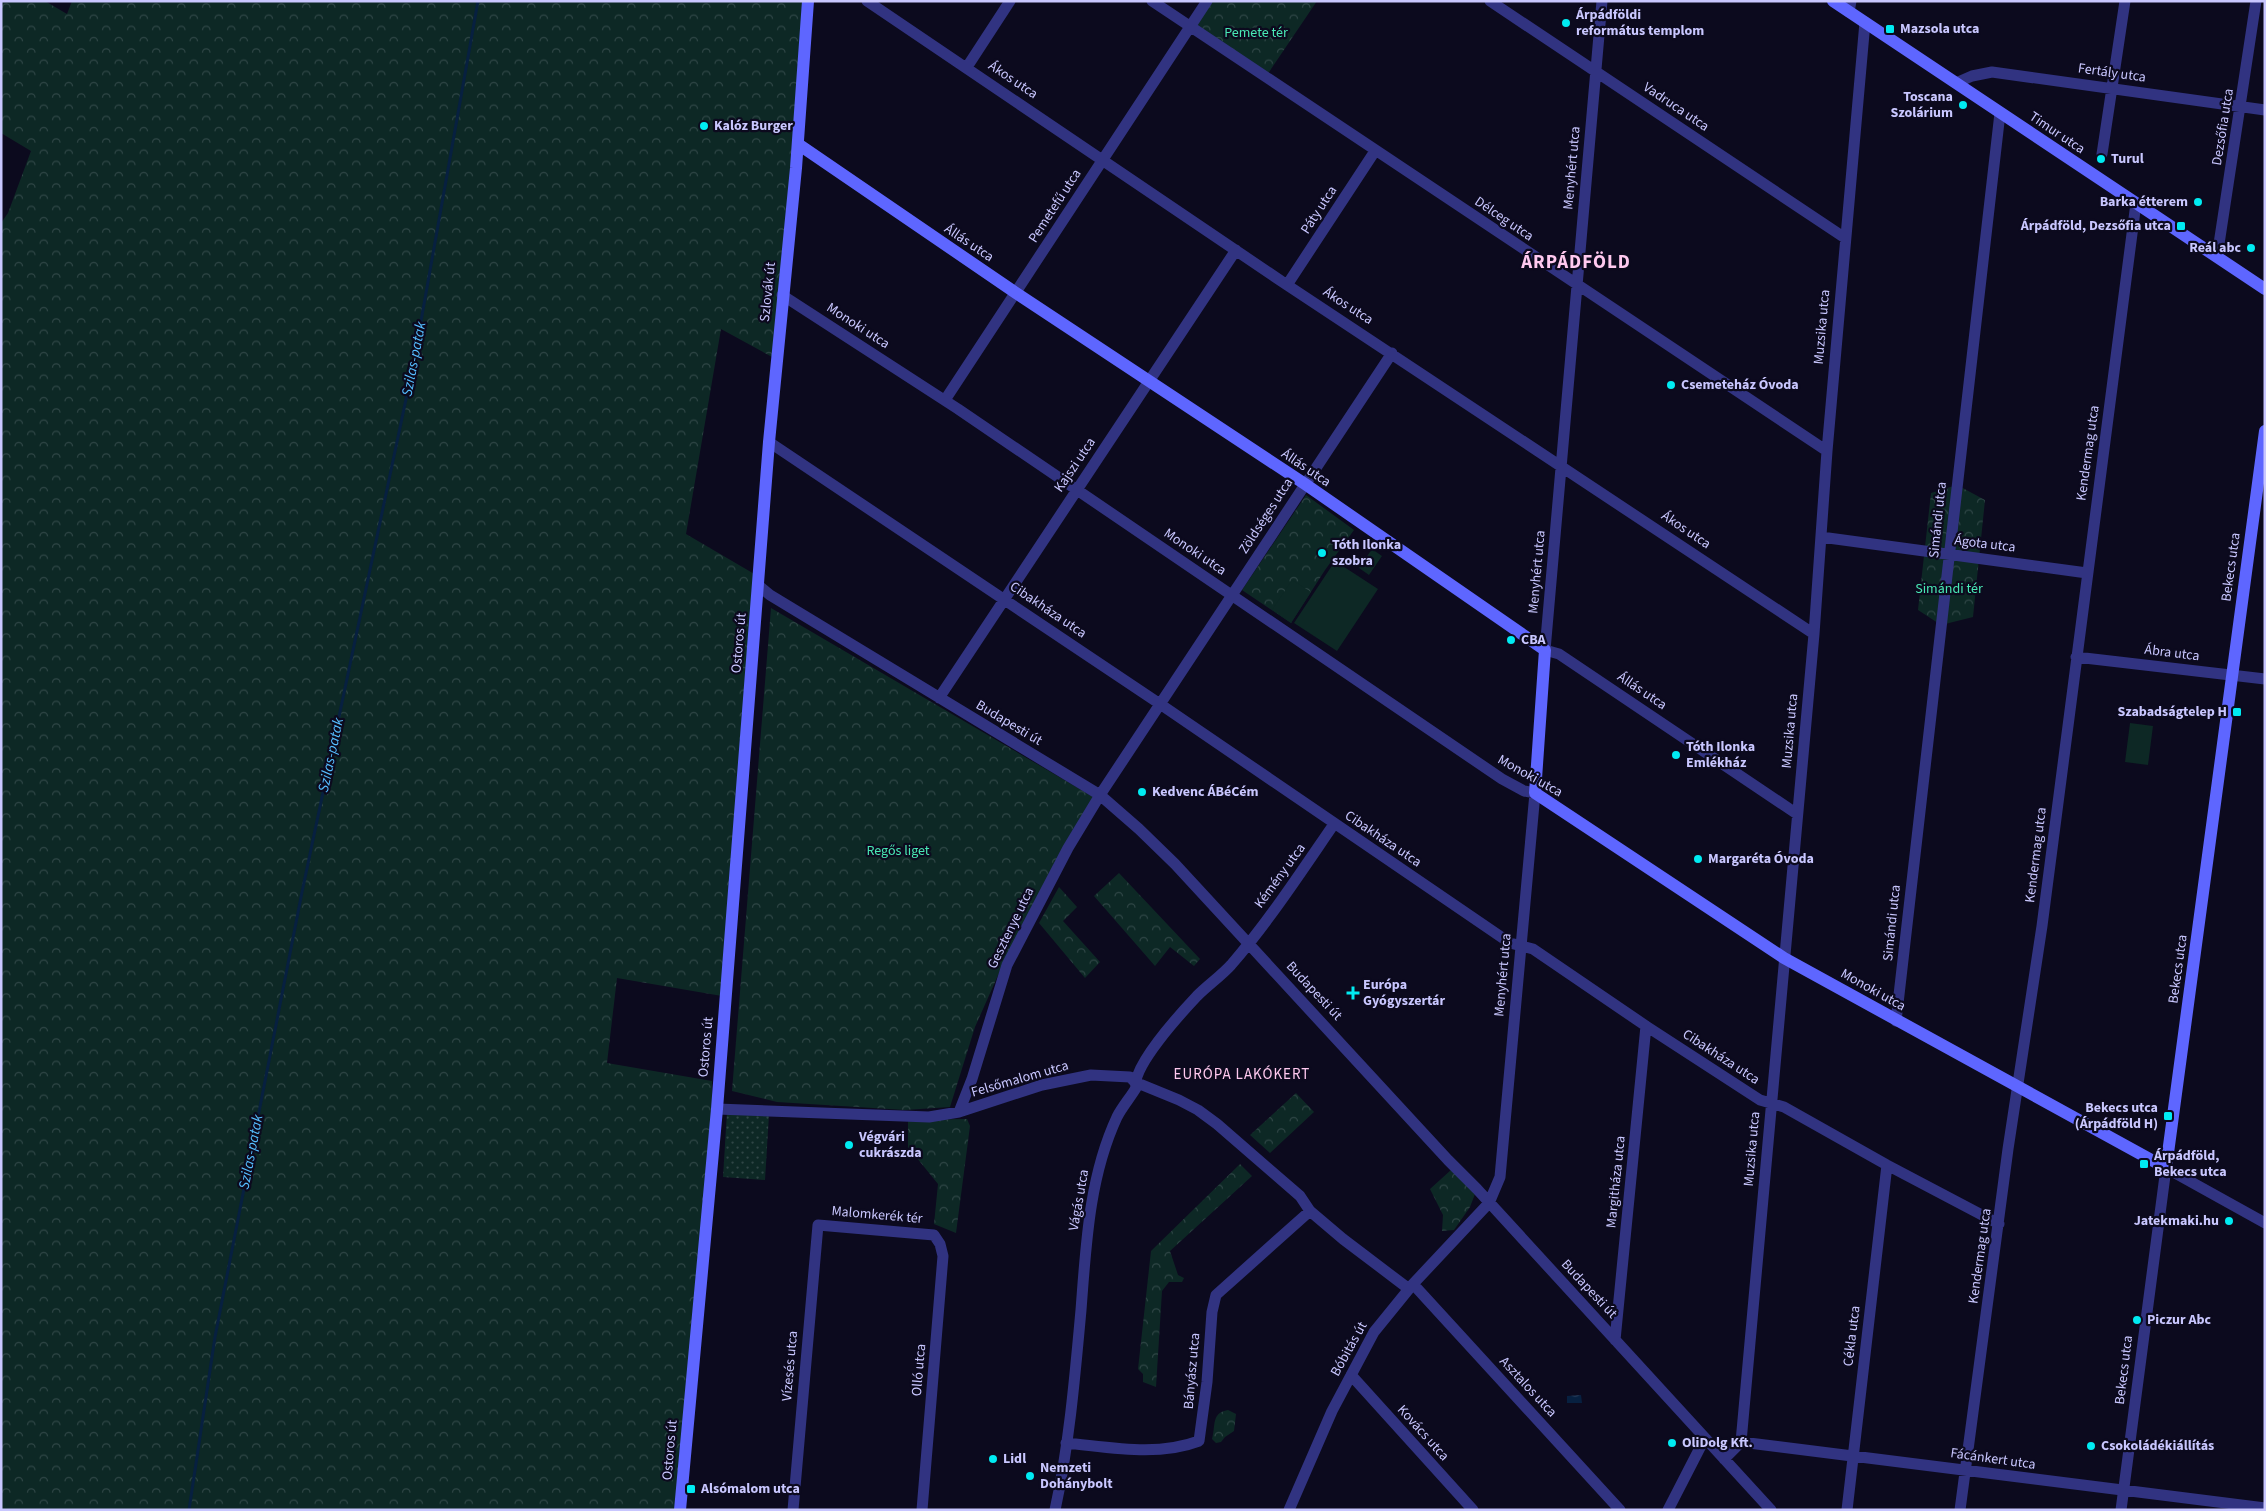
<svg xmlns="http://www.w3.org/2000/svg" width="2266" height="1511" viewBox="0 0 2266 1511" font-family="'Source Sans 3',sans-serif">
<defs>
<pattern id="grass-dots" width="8" height="8" patternUnits="userSpaceOnUse" patternTransform="scale(1.25)"><rect width="8" height="8" fill="#0d2825"/><path d="M2 2h.1M6 6h.1" fill="none" stroke="#2f4646" stroke-width="1.8" stroke-linecap="round"/></pattern>
<pattern id="forest-crowns" width="20" height="18" patternUnits="userSpaceOnUse" patternTransform="scale(1.25)"><rect width="20" height="18" fill="#0d2825"/><path d="M2 6a3 3 0 1 1 6 0M12 15a3 3 0 1 1 6 0" fill="none" stroke="#2f4646"/></pattern>
<pattern id="water-waves" width="16" height="10" patternUnits="userSpaceOnUse" patternTransform="scale(1.25)"><rect width="16" height="10" fill="#072040"/><path d="M0 5q4-4 8 0t8 0" fill="none" stroke="#2a3f5d"/></pattern>
</defs>
<rect width="100%" height="100%" fill="#0c0a1e"/>
<path fill="url(#grass-dots)" d="M727,1112l42,3 -4,65 -42,-3z"/>
<path fill="url(#forest-crowns)" d="M1,1h44l22,13 5,-13h732l-11,142 -21,214 -51,-28 -35,205 70,41 -34,421 -105,-18 -10,85 105,18v28l-36,401h-675v-1287l7,-10 23,-62 -30,-18z
M1207,1h110l-52,77 -75,-51z
M1957,485l28,15 -12,117 -32,8 -23,-15 13,-117z
M1306,495l48,35 -29,40 -34,53 -49,-33z
M771,608l324,190 -92,166 -28,63 -25,80 -45,3 -128,-8 -45,-11z
M1119,873l81,86 -6,7 -24,-19 -15,19 -61,-70z
M1059,887l18,20 -14,14 37,41 -15,16 -46,-55z
M1296,1093l18,19 -44,41 -20,-18z
M967,1119l3,7 -14,107 -22,-9 4,-40 -30,-37v-27z
M1240,1164l12,12 -82,75 8,24 6,3 -2,4h-13l-7,9 -6,96 -13,-5v-8l-5,-5 13,-118z
M1451,1170l24,24 -5,13 -16,23 -12,1 1,-16 -13,-26z
M1228,1410l8,4 -2,17 -9,6 -4,5 -5,1 -4,-4c4,-14 -1,-26 16,-29z"/>
<path fill="#0d2825" d="M1372,549l10,7 -13,19 -10,-7z
M1335,561l43,28 -41,62 -43,-28z
M1292,580l19,12 -20,31 -19,-13z
M2130,723l23,3 -5,39 -23,-3z"/>
<path fill="url(#water-waves)" d="M1581,1395l1,8h-15v-7z"/>
<g fill="none" stroke-linecap="round" stroke-linejoin="round">
<path stroke="#072040" stroke-width="3" d="M189,1510l26,-173 87,-445 111,-526 65,-365"/>
<path stroke="#313381" stroke-width="11" d="M867,1l420,284 527,349
M1152,1l675,450
M1490,1l355,237
M1602,1l-57,649 14,4 238,160
M1849,12l2,-11
M967,67l43,-66
M1956,83l16,-7 20,-4 273,38
M2102,154l23,-153
M2217,257l39,-256
M1287,285l88,-134
M782,295l176,114 544,370 22,12 11,2 -35,384 -11,26 -76,81 -39,48 -42,79 -43,99
M945,400l262,-399
M769,442l391,262 350,239 23,6 113,77 114,74 24,7 103,58 112,59
M1821,537l266,36
M758,585l12,10 330,200 39,34 36,35 273,296 29,29 294,321
M2076,657l189,22
M939,698l297,-448
M1896,1021l104,-908
M717,1109l212,8 30,-5 83,-27 49,-10 39,2 5,5 44,18 19,10 19,14 83,72 10,15 33,28 66,50
M959,1112l13,-33 35,-114 61,-117 32,-53 292,-442
M1413,1284l207,226
M1615,1340l31,-314
M1351,1375l122,135
M1741,1442l73,-808 13,-183 38,-429
M1066,1443c43,4 91,14 133,-2l8,-59 5,-70 4,-17 94,-84
M1724,1459l17,-17 524,66
M793,1510l25,-285 116,10 6,9 3,12 -21,254
M1055,1510c14,-64 20,-134 26,-200 5,-65 8,-133 36,-193 5,-10 13,-19 19,-29 -5,-21 46,-76 61,-92 11,-11 24,-20 34,-31 38,-44 70,-93 103,-141
M1668,1510l37,-72
M1847,1510l40,-345
M1960,1510l48,-361 34,-223 94,-723
M2121,1510l45,-342 99,55"/>
<path stroke="#5e66ff" stroke-width="12" d="M1833,1l432,288
M798,144l218,149 289,191 240,166 -10,143 249,165 382,210 99,-737
M680,1510l37,-401 52,-667 27,-274 12,-167"/>
</g>
<g fill="#00ebf2" stroke="#0c0a1e" stroke-width="2">
<circle cx="1566" cy="23" r="5"/>
<rect x="1885" y="24" width="10" height="10" rx="2.5"/>
<circle cx="1963" cy="105" r="5"/>
<circle cx="704" cy="126" r="5"/>
<circle cx="2101" cy="159" r="5"/>
<circle cx="2198" cy="202" r="5"/>
<rect x="2176" y="221" width="10" height="10" rx="2.5"/>
<circle cx="2251" cy="248" r="5"/>
<circle cx="1671" cy="385" r="5"/>
<circle cx="1322" cy="553" r="5"/>
<circle cx="1511" cy="640" r="5"/>
<rect x="2232" y="707" width="10" height="10" rx="2.5"/>
<circle cx="1676" cy="755" r="5"/>
<circle cx="1142" cy="792" r="5"/>
<circle cx="1698" cy="859" r="5"/>
<path d="M1350.5 985.5h5v5h5v5h-5v5h-5v-5h-5v-5h5z"/>
<rect x="2163" y="1111" width="10" height="10" rx="2.5"/>
<circle cx="849" cy="1145" r="5"/>
<rect x="2139" y="1159" width="10" height="10" rx="2.5"/>
<circle cx="2229" cy="1221" r="5"/>
<circle cx="2137" cy="1320" r="5"/>
<circle cx="1672" cy="1443" r="5"/>
<circle cx="2091" cy="1446" r="5"/>
<circle cx="993" cy="1459" r="5"/>
<circle cx="1030" cy="1476" r="5"/>
<rect x="686" y="1484" width="10" height="10" rx="2.5"/>
</g>
<g text-anchor="middle" dominant-baseline="central" stroke-width="4.5" stroke-linejoin="round" paint-order="stroke">
<g font-size="14" font-weight="bold" fill="#c9c7ff" stroke="#0c0a1e" text-anchor="start">
<text x="1576" y="15">Árpádföldi<tspan x="1576" dy="16">református templom</tspan></text>
<text x="1900" y="29">Mazsola utca</text>
<text x="1953" y="97" text-anchor="end">Toscana<tspan x="1953" dy="16">Szolárium</tspan></text>
<text x="714" y="126">Kalóz Burger</text>
<text x="2111" y="159">Turul</text>
<text x="2188" y="202" text-anchor="end">Barka étterem</text>
<text x="2171" y="226" text-anchor="end">Árpádföld, Dezsőfia utca</text>
<text x="2241" y="248" text-anchor="end">Reál abc</text>
<text x="1681" y="385">Csemeteház Óvoda</text>
<text x="1332" y="545">Tóth Ilonka<tspan x="1332" dy="16">szobra</tspan></text>
<text x="1521" y="640">CBA</text>
<text x="2227" y="712" text-anchor="end">Szabadságtelep H</text>
<text x="1686" y="747">Tóth Ilonka<tspan x="1686" dy="16">Emlékház</tspan></text>
<text x="1152" y="792">Kedvenc ÁBéCém</text>
<text x="1708" y="859">Margaréta Óvoda</text>
<text x="1363" y="985">Európa<tspan x="1363" dy="16">Gyógyszertár</tspan></text>
<text x="2158" y="1108" text-anchor="end">Bekecs utca<tspan x="2158" dy="16">(Árpádföld H)</tspan></text>
<text x="859" y="1137">Végvári<tspan x="859" dy="16">cukrászda</tspan></text>
<text x="2154" y="1156">Árpádföld,<tspan x="2154" dy="16">Bekecs utca</tspan></text>
<text x="2219" y="1221" text-anchor="end">Jatekmaki.hu</text>
<text x="2147" y="1320">Piczur Abc</text>
<text x="1682" y="1443">OliDolg Kft.</text>
<text x="2101" y="1446">Csokoládékiállítás</text>
<text x="1003" y="1459">Lidl</text>
<text x="1040" y="1468">Nemzeti<tspan x="1040" dy="16">Dohánybolt</tspan></text>
<text x="701" y="1489">Alsómalom utca</text>
</g>
<g font-size="14" fill="#49e9b5" stroke="#0c0a1e">
<text x="1256" y="33">Pemete tér</text>
<text x="1949" y="589">Simándi tér</text>
<text x="898" y="851">Regős liget</text>
</g>
<g font-size="14" fill="#c9c7ff" stroke="#0c0a1e">
<text transform="translate(2112 73) rotate(8)">Fertály utca</text>
<text transform="translate(1013 80) rotate(34)">Ákos utca</text>
<text transform="translate(1676 107) rotate(34)">Vadruca utca</text>
<text transform="translate(2223 127) rotate(-81)">Dezsőfia utca</text>
<text transform="translate(2057 133) rotate(34)">Timur utca</text>
<text transform="translate(1572 168) rotate(-85)">Menyhért utca</text>
<text transform="translate(1055 206) rotate(-57)">Pemetefű utca</text>
<text transform="translate(1319 210) rotate(-57)">Páty utca</text>
<text transform="translate(1504 219) rotate(34)">Délceg utca</text>
<text transform="translate(969 243) rotate(34)">Állás utca</text>
<text transform="translate(768 292) rotate(-84)">Szlovák út</text>
<text transform="translate(1348 306) rotate(33)">Ákos utca</text>
<text transform="translate(858 326) rotate(33)">Monoki utca</text>
<text transform="translate(1822 327) rotate(-85)">Muzsika utca</text>
<text transform="translate(2088 453) rotate(-82)">Kendermag utca</text>
<text transform="translate(1075 465) rotate(-56)">Kajszi utca</text>
<text transform="translate(1306 468) rotate(34)">Állás utca</text>
<text transform="translate(1266 516) rotate(-57)">Zöldséges utca</text>
<text transform="translate(1938 520) rotate(-84)">Simándi utca</text>
<text transform="translate(1686 530) rotate(34)">Ákos utca</text>
<text transform="translate(1985 544) rotate(7)">Ágota utca</text>
<text transform="translate(1195 552) rotate(34)">Monoki utca</text>
<text transform="translate(2231 567) rotate(-82)">Bekecs utca</text>
<text transform="translate(1537 572) rotate(-85)">Menyhért utca</text>
<text transform="translate(1048 610) rotate(34)">Cibakháza utca</text>
<text transform="translate(739 643) rotate(-85)">Ostoros út</text>
<text transform="translate(2172 653) rotate(7)">Ábra utca</text>
<text transform="translate(1642 691) rotate(34)">Állás utca</text>
<text transform="translate(1009 723) rotate(31)">Budapesti út</text>
<text transform="translate(1790 731) rotate(-85)">Muzsika utca</text>
<text transform="translate(1530 776) rotate(29)">Monoki utca</text>
<text transform="translate(1383 839) rotate(34)">Cibakháza utca</text>
<text transform="translate(2036 855) rotate(-83)">Kendermag utca</text>
<text transform="translate(1280 876) rotate(-54)">Kémény utca</text>
<text transform="translate(1892 923) rotate(-84)">Simándi utca</text>
<text transform="translate(1011 928) rotate(-64)">Gesztenye utca</text>
<text transform="translate(2178 969) rotate(-82)">Bekecs utca</text>
<text transform="translate(1503 975) rotate(-85)">Menyhért utca</text>
<text transform="translate(1873 990) rotate(29)">Monoki utca</text>
<text transform="translate(1314 991) rotate(47)">Budapesti út</text>
<text transform="translate(706 1047) rotate(-85)">Ostoros út</text>
<text transform="translate(1721 1057) rotate(33)">Cibakháza utca</text>
<text transform="translate(1020 1079) rotate(-16)">Felsőmalom utca</text>
<text transform="translate(1752 1149) rotate(-85)">Muzsika utca</text>
<text transform="translate(1616 1182) rotate(-84)">Margitháza utca</text>
<text transform="translate(1079 1200) rotate(-80)">Vágás utca</text>
<text transform="translate(877 1215) rotate(5)">Malomkerék tér</text>
<text transform="translate(1980 1256) rotate(-82)">Kendermag utca</text>
<text transform="translate(1589 1289) rotate(47)">Budapesti út</text>
<text transform="translate(1852 1336) rotate(-83)">Cékla utca</text>
<text transform="translate(1349 1349) rotate(-61)">Bóbitás út</text>
<text transform="translate(790 1366) rotate(-85)">Vízesés utca</text>
<text transform="translate(919 1370) rotate(-85)">Olló utca</text>
<text transform="translate(2124 1370) rotate(-83)">Bekecs utca</text>
<text transform="translate(1192 1371) rotate(-85)">Bányász utca</text>
<text transform="translate(1528 1387) rotate(47)">Asztalos utca</text>
<text transform="translate(1423 1433) rotate(48)">Kovács utca</text>
<text transform="translate(670 1450) rotate(-85)">Ostoros út</text>
<text transform="translate(1993 1459) rotate(8)">Fácánkert utca</text>
</g>
<g font-size="15" font-style="italic" fill="#55bdff" stroke="#0c0a1e">
<text transform="translate(414 359) rotate(-79)">Szilas-patak</text>
<text transform="translate(331 755) rotate(-78)">Szilas-patak</text>
<text transform="translate(251 1152) rotate(-79)">Szilas-patak</text>
</g>
<g font-size="15" letter-spacing="1" fill="#ffc9ef" stroke="#0c0a1e">
<text x="1242" y="1074">EURÓPA LAKÓKERT</text>
</g>
<g font-size="19" font-weight="bold" letter-spacing="1" fill="#ffc9ef" stroke="#0c0a1e">
<text x="1576" y="262">ÁRPÁDFÖLD</text>
</g>
</g>
<rect width="2266" height="1511" fill="none" stroke="#c9c7ff" stroke-width="5"/>
</svg>
